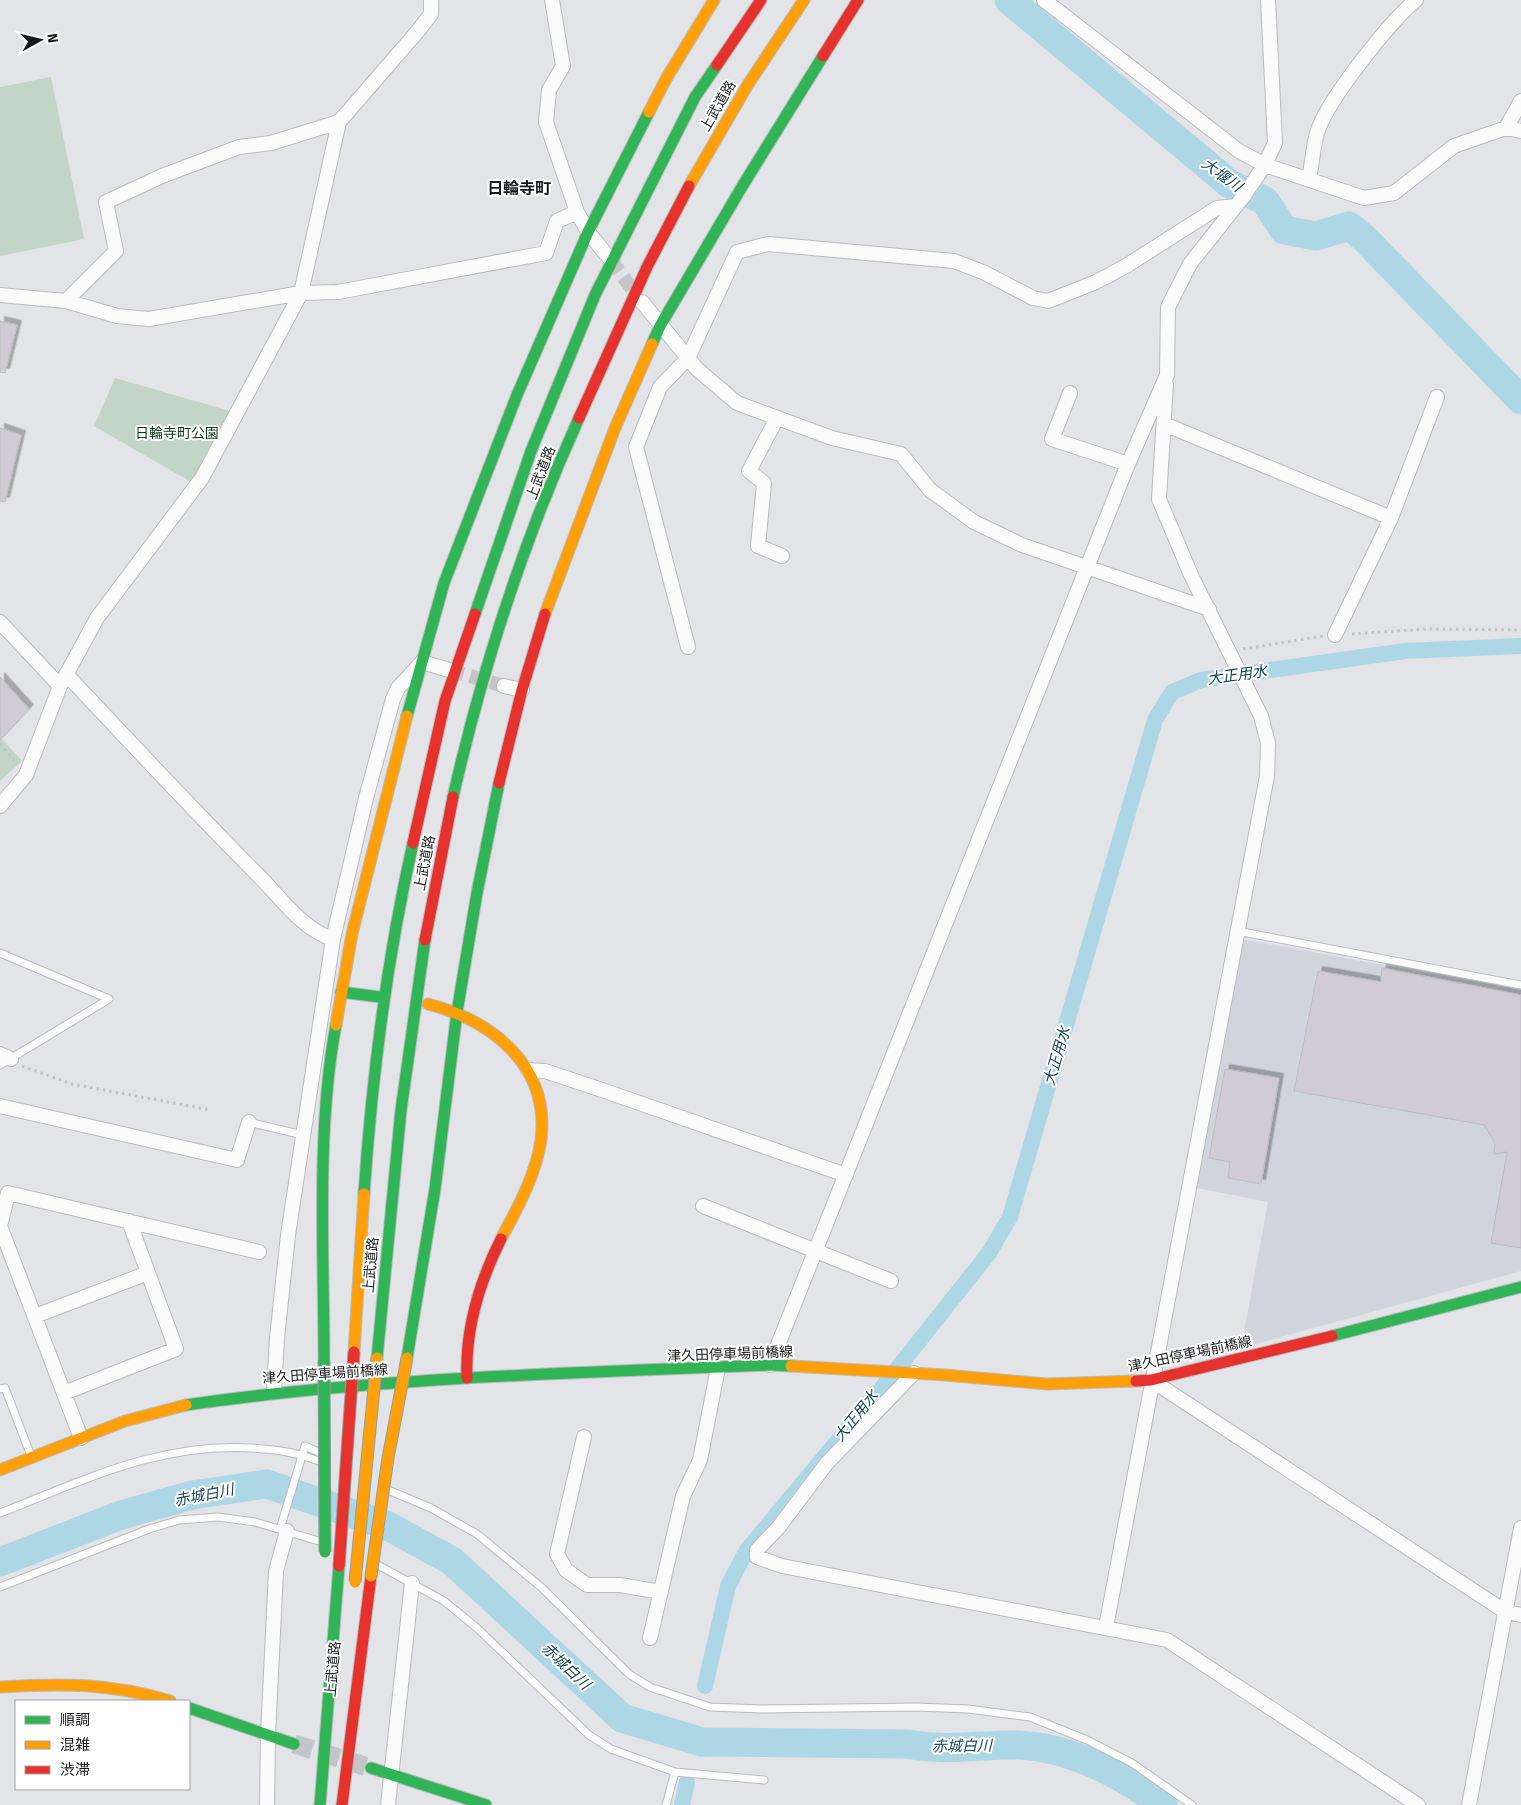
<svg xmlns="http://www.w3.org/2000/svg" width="1521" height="1805" viewBox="0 0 1521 1805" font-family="'Fira Sans','Noto Sans JP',sans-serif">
<defs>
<filter id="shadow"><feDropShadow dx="4.5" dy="-4.5" stdDeviation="0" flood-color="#0004"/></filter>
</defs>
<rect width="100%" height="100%" fill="#e2e4e7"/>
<path fill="#d0d5dd" d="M1241,939l280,51v281l-280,77 27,-146 -76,-15z"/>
<path fill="#c2d5c6" d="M51,77l33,162 -84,17v-169z
M115,378l115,33 -39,71 -97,-56z
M0,737l22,24 -22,20z"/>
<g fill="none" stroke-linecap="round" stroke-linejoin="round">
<path stroke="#aed7e5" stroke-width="16" d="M705,1686l23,-100 19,-36 138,-166 104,-131 21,-36 145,-497 17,-28 29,-12 204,-29 116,-5
M682,1805l5,-23"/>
<path stroke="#aed7e5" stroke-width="29" d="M1009,0l221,184 35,17 19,29 32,6 33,-10 15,12 157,162
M0,1562l121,-47 71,-20 75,-11 121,42 64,35 170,157 80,24 205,2c35,7 71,1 106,1 53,0 109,29 150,60"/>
</g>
<path fill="#d0cbd4" stroke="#bdbdbf" filter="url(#shadow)" d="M0,321l17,4 -12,48 -5,-1z
M0,428l21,7 -16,67 -5,-1z
M0,677l29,32 -29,31z
M1382,968l139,27v253l-30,-5 16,-91 -13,2 1,-11 -11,-18 -190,-34 24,-120 63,11z
M1225,1069l54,9 -18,106 -33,-6 2,-16 -21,-4z"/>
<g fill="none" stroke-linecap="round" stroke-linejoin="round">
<path stroke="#c4c5c8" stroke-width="14" stroke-dasharray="14 7" stroke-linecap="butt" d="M611,260l26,36
M450,670l54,16"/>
<path stroke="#c4c5c8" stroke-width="19" stroke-dasharray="19 9" stroke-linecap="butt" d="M294,1744l77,24"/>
<defs>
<path id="lane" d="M1237,931l284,54
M0,953l109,46
M0,1065l109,-66
M248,1122l55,13
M0,1389l5,-1 26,68
M388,1490l43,18 46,26 64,53 88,87 21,13 60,20 52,2 154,-2 52,2 62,8 57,23 45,23 60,42
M0,1513c85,-33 157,-70 251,-65 24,1 47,4 70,14
M280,1529l25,-83 16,7
M376,1564l68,37 33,27 112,107 22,14 64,23
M0,1587l149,-58 30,-9 39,-3 37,5 67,20
M666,1805l9,-33 89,8"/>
<path id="street" d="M552,0l11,66 -14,24 -3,32 31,90 11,20 23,28
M1044,0l195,151 26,14 99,33 30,-5 60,-47 52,-18 15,3
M1506,128l15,-27
M1309,179c3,-15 4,-31 8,-46 10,-33 72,-110 99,-133
M0,295l66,6 51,15 32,3 152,-26 37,-1 208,-39 11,-32 20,-9
M66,301l50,-50 -10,-49 56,-26 77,-29 32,-4 68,-21
M642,302l55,67 40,34 95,35 69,16 29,36 44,32 48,23 187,64
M1070,393l-18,46 76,25
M777,418l-28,53 15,12 -6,63 24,10
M1164,424l227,94
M0,622l60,64
M1335,635l56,-117 46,-121
M688,647l-52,-200 24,-60 28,-29 49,-106 31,-8 186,17 29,11 50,26 15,3 48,-19 30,-16 91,-58 19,-2
M66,674c64,68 127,136 192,201 22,22 45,55 75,64
M504,686l18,4
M0,806l26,-31 34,-89 37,-68 105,-140 99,-185 38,-171 79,-91 13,-17v-14
M0,1054l11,5
M528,1070l17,1 60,20 241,84
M0,1106l237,54 12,-38
M703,1206l188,75
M0,1226l8,-33 251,59
M0,1226l81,212
M35,1316l113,-43
M770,1365l358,-901 39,-89 1,-68 22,-43 53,-67 21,-31 11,-23 -7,-143
M914,1373l-87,90 -49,65 -21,22v7l25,9 385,74 251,165
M1151,1380l355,232 15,3
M274,1392l3,-54 11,-103 45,-296 33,-141 27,-99 5,-11 24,-26 27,8
M64,1393l112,-44 -47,-128
M584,1437l-27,117 9,16 21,15h33l41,7
M1106,1627l161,-851 1,-33 -7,-27 -70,-141 -32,-76 7,-115
M650,1638l33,-142 17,-36 18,-92
M267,1805l1,-70 8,-164 11,-40
M388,1805l24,-222
M1469,1805l52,-277"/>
<path id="fast" d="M652,344l8,-18 83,-141 80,-129
M475,614l56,-163 64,-156 100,-198 22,-32
M407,716l37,-133 73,-188 71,-163 61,-120
M453,797c29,-127 72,-260 126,-379
M341,992l39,5
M364,1194c8,-118 23,-236 49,-351
M1332,1336l189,-49
M377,1358l24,-248 24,-170
M407,1358l28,-169 22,-177 20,-119 22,-110
M324,1362c0,-108 -8,-231 12,-337
M186,1405c193,-28 389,-32 584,-40l21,1
M189,1708l105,36
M371,1768l115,37
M320,1805l19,-239"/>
<path id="slow" d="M649,112l17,-33 48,-79
M689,186l58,-100 57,-86
M545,614l70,-186 37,-84
M428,1004c65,17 122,62 113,136 -5,35 -24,69 -40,99
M336,1025l16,-91 55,-218
M354,1352l10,-158
M791,1366l154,9 102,9 89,-3
M0,1470l125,-49 61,-16
M0,1687c61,-4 111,-4 170,14"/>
<path id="jam" d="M823,56l35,-56
M717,65l44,-65
M579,418l68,-151 42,-81
M499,783l23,-93 23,-76
M413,843l32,-142 30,-87
M425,940l28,-143
M467,1378c-2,-50 12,-95 34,-139
M1136,1381l15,-1 181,-44
M342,1805l29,-229"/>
</defs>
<use href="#lane" stroke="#babbbe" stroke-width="9"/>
<use href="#street" stroke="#babbbe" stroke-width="16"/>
<use href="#fast" stroke="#babbbe" stroke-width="13"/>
<use href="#slow" stroke="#babbbe" stroke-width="13"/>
<use href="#jam" stroke="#babbbe" stroke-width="13"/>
<path stroke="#c4c4c6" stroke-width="3" stroke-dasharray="2.5 4" stroke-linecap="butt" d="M1352,634l76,-5 93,1
M1243,649l80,-13
M0,744l17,19
M22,1066l50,18 139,26"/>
<use href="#lane" stroke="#fbfbfb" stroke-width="7"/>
<use href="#street" stroke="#fbfbfb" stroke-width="14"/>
<use href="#fast" stroke="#30b455" stroke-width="11"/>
<use href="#slow" stroke="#ff9f0a" stroke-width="11"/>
<use href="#jam" stroke="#e5322d" stroke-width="11"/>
<defs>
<path id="fast-bridge" d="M324,1362l1,190"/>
<path id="slow-bridge" d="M371,1576l17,-118 19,-100
M355,1582l22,-224"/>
<path id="jam-bridge" d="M339,1566l15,-214"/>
</defs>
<use href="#fast-bridge" stroke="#919fa3" stroke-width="13" stroke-linecap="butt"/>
<use href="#slow-bridge" stroke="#919fa3" stroke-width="13" stroke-linecap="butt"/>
<use href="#jam-bridge" stroke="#919fa3" stroke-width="13" stroke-linecap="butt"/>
<use href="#fast-bridge" stroke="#30b455" stroke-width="11"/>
<use href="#slow-bridge" stroke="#ff9f0a" stroke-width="11"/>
<use href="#jam-bridge" stroke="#e5322d" stroke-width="11"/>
</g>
<g text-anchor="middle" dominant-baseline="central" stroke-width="4" stroke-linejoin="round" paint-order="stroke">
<g font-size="14" fill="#17181a" stroke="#fff">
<text transform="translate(718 106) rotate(-60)">上武道路</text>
<text transform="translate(541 473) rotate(-69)">上武道路</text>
<text transform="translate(425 863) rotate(-79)">上武道路</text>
<text transform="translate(371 1265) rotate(-85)">上武道路</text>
<text transform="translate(730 1354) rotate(-2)">津久田停車場前橋線</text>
<text transform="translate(1190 1354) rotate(-12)">津久田停車場前橋線</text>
<text transform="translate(325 1374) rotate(-4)">津久田停車場前橋線</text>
<text transform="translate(333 1669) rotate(-85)">上武道路</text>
</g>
<g font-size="14" fill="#0d3816" stroke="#fff">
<text x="177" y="433">日輪寺町公園</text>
</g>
<g font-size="15" font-style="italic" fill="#124452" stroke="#fff">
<text transform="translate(1222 175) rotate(36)">大堰川</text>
<text transform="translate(1237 675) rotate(-8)">大正用水</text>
<text transform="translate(1057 1056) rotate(-74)">大正用水</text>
<text transform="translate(856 1416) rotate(-51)">大正用水</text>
<text transform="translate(204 1495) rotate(-11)">赤城白川</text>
<text transform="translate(566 1666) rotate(43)">赤城白川</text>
<text transform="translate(962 1746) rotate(-1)">赤城白川</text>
</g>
<g font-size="16" font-weight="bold" fill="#17181a" stroke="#fff">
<text x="519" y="188">日輪寺町</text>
</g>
</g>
<rect x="15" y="1700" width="175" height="90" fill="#ffffff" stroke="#a2a3a3"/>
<rect x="25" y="1716" width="25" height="8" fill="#30b455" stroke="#a2a3a3"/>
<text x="60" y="1725" font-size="15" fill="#17181a">順調</text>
<rect x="25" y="1741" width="25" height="8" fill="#ff9f0a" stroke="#a2a3a3"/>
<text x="60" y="1750" font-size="15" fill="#17181a">混雑</text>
<rect x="25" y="1766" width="25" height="8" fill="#e5322d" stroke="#a2a3a3"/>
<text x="60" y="1775" font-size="15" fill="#17181a">渋滞</text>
<g transform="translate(40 40) rotate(82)" stroke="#ffffff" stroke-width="4" paint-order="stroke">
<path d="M0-4L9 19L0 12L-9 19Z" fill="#17181a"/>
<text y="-8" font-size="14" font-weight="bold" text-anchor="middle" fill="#17181a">N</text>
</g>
</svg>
